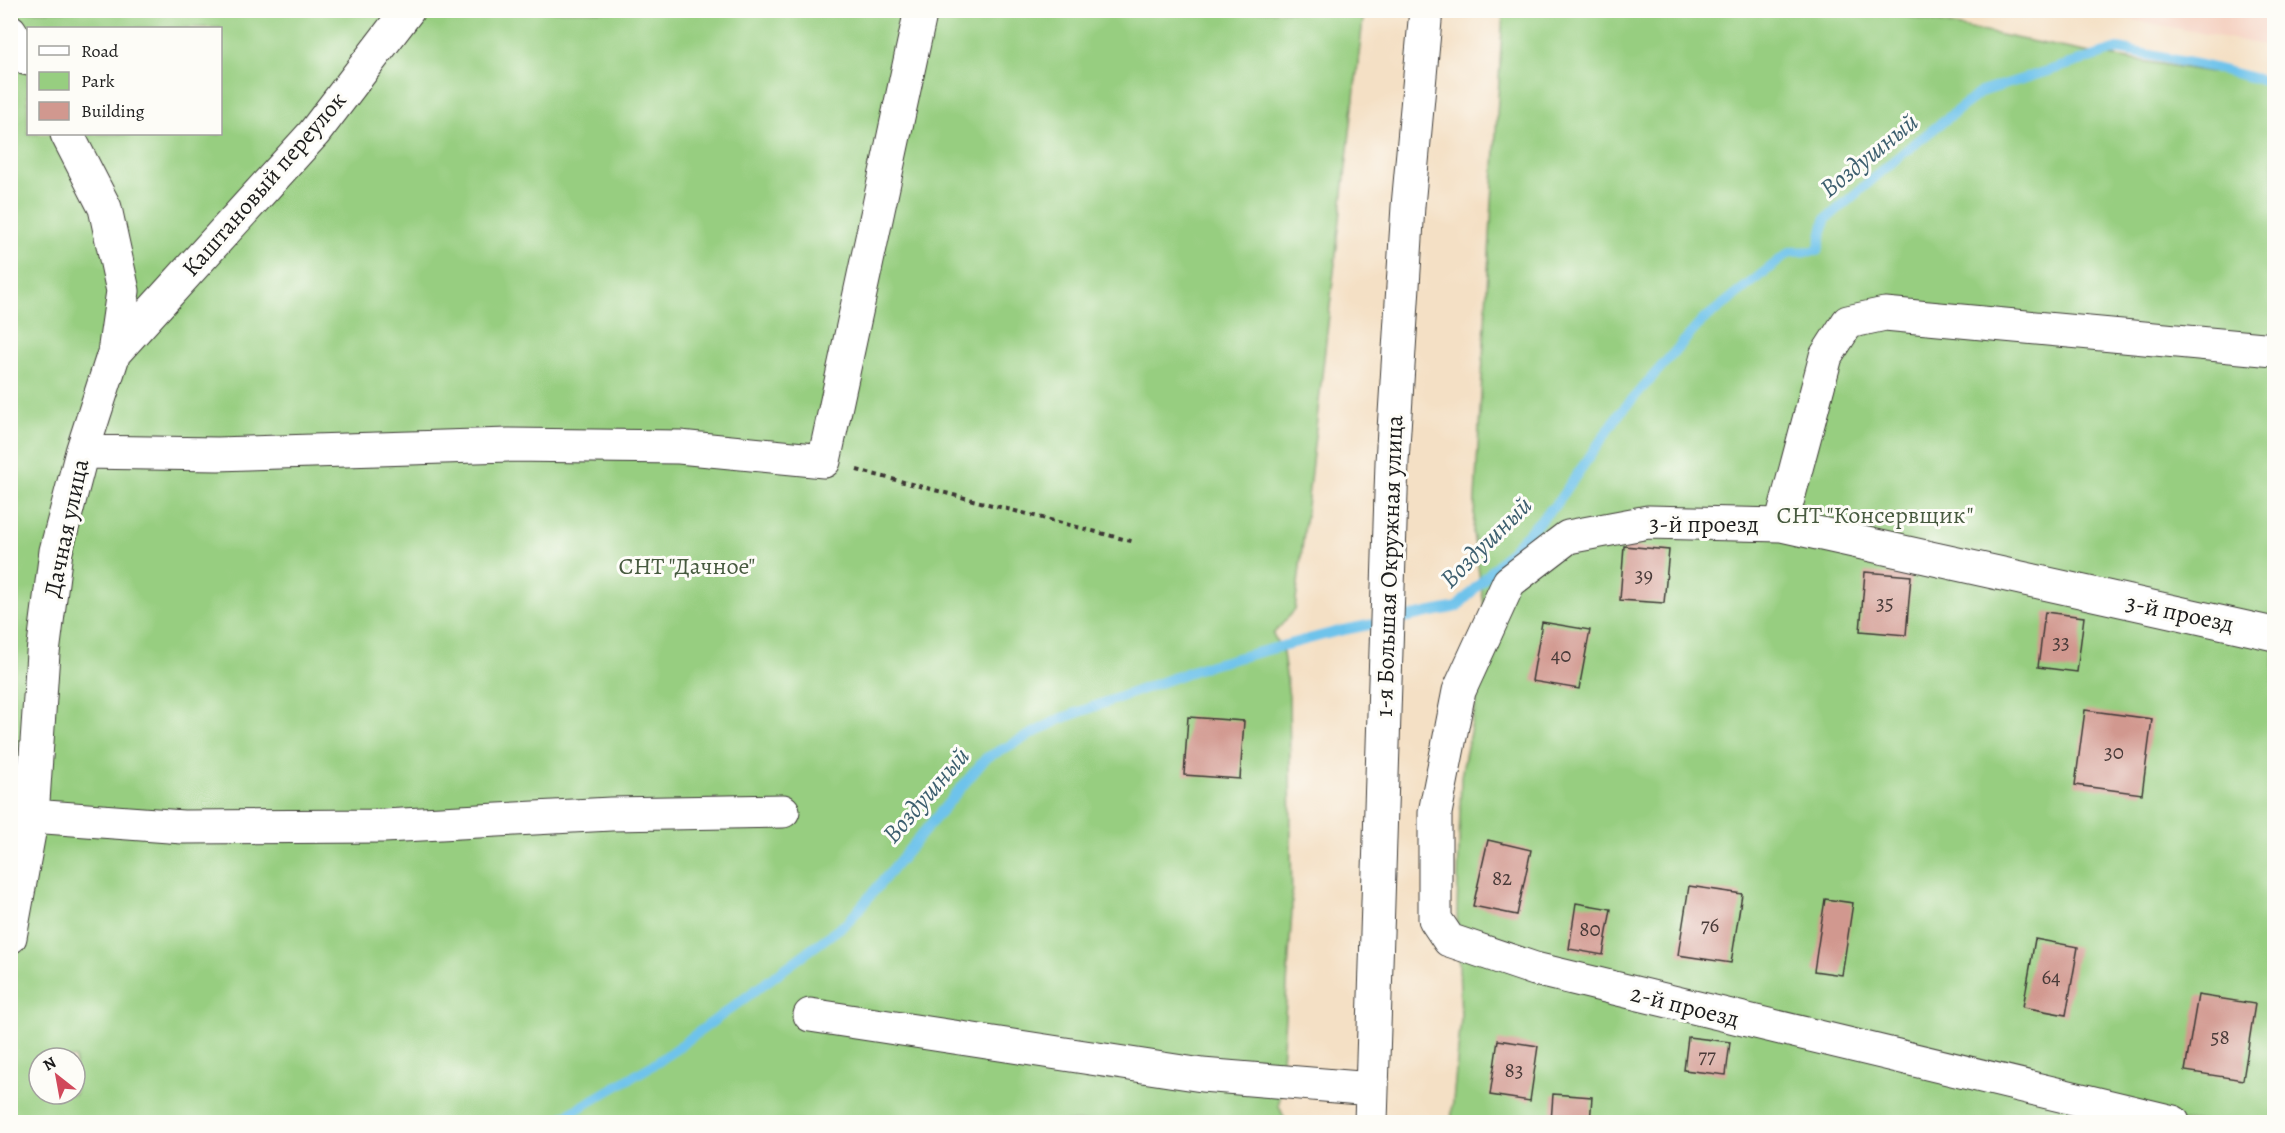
<svg xmlns="http://www.w3.org/2000/svg" width="2285" height="1133" viewBox="0 0 2285 1133" font-family="Alegreya,serif">
<rect width="100%" height="100%" fill="#fdfcf7"/>
<filter id="ink" filterUnits="userSpaceOnUse"><feTurbulence type="fractalNoise" baseFrequency=".0167" numOctaves="2"/><feDisplacementMap in="SourceGraphic" scale="12" xChannelSelector="R" yChannelSelector="G"/><feConvolveMatrix kernelMatrix="1 2 1 2 8 2 1 2 1" color-interpolation-filters="sRGB"/></filter>
<filter id="wash" filterUnits="userSpaceOnUse"><feTurbulence type="fractalNoise" baseFrequency=".008" numOctaves="4" result="noise"/><feDisplacementMap in="SourceGraphic" scale="24" xChannelSelector="R" yChannelSelector="G"/><feGaussianBlur stdDeviation="1.35" result="paint"/><feColorMatrix in="noise" values="0 0 0 0 0 0 0 0 0 0 0 0 0 0 0 0 0 1.4 0 .05"/><feComposite in="paint" operator="in"/></filter>
<g filter="url(#wash)">
<rect width="100%" height="100%" fill="#f4e0c5"/>
<path fill="#f5d2c2" d="M2087,11h187v36l-182,-35z"/>
<path fill="#97ce80" stroke="#5a754e" stroke-width="1.5" fill-rule="evenodd" d="M10,11h1354l-69,599 -22,24 10,19 6,44 3,214 -13,195 7,16h-1275zM28,28h192v106h-192zM39,1058h36v36h-36z
M1503,11h378l209,42 184,29v1040h-823l10,-104 -4,-105 4,-137 28,-136 -16,-107z"/>
<g fill="none" stroke-linecap="round" stroke-linejoin="round">
<path stroke="#6ec3eb" stroke-width="10" d="M555,1122l103,-60 190,-140 138,-164 74,-39 143,-52 136,-36 118,-24 100,-104 63,-90 82,-92 88,-69 28,-1 7,-31 78,-67 78,-61 137,-43 88,17 68,17"/>
</g>
<g id="blocks">
<path fill="#d1988f" d="M1624,546l45,4 -5,53 -44,-3z
M1865,572l46,4 -5,59 -46,-4z
M2045,612l39,5 -7,55 -39,-5z
M1542,622l48,8 -11,59 -47,-8z
M2085,710l67,9 -10,75 -67,-9z
M1188,717l56,4 -4,58 -56,-4z
M1488,840l43,10 -14,65 -44,-9z
M1689,886l53,8 -11,69 -53,-8z
M1825,899l28,4 -11,72 -28,-4z
M1576,903l35,6 -8,46 -34,-6z
M2035,939l43,8 -12,68 -43,-8z
M2198,995l57,9 -12,76 -58,-9z
M1688,1037l42,5 -4,33 -42,-5z
M1498,1040l40,6 -8,55 -40,-6z
M1553,1094l39,3 -2,25h-39z
M1620,1118l23,3v1h-24z"/>
</g>
</g>
<g filter="url(#ink)">
<use href="#blocks" fill-opacity="0" stroke="#3c3935" stroke-width="1.5"/>
<g fill="none" stroke-linecap="round" stroke-linejoin="round">
<defs>
<path id="minor" d="M10,31l18,28
M114,353l200,-220 94,-123
M82,452l136,2 291,-9 170,2 145,14 97,-451
M1781,525l45,-169 22,-34 37,-8 389,36
M32,816l151,11 201,-1 227,-12 172,-3
M10,937l22,-121 11,-163 13,-102 26,-99 32,-99 9,-62 -18,-83 -38,-74
M810,1015l392,60 170,14
M1371,1122l21,-660 16,-256 18,-196
M2173,1122l-638,-153 -86,-29 -14,-21v-106l24,-122 50,-109 59,-45 80,-15 133,3 493,109"/>
</defs>
<use href="#minor" stroke="#3c3935" stroke-width="35"/>
<path stroke="#3c3935" stroke-width="4" stroke-dasharray="4.5 4.5" stroke-linecap="butt" d="M857,470l278,72"/>
<use href="#minor" stroke="#fff" stroke-width="33"/>
</g>
</g>
<g text-anchor="middle" dominant-baseline="central" stroke-width="6" stroke-linejoin="round" paint-order="stroke">
<g font-size="21" fill="#493b39">
<text x="1644" y="575">39</text>
<text x="1885" y="603">35</text>
<text x="2061" y="642">33</text>
<text x="1561" y="655">40</text>
<text x="2114" y="752">30</text>
<text x="1502" y="878">82</text>
<text x="1710" y="925">76</text>
<text x="1590" y="929">80</text>
<text x="2051" y="977">64</text>
<text x="2220" y="1037">58</text>
<text x="1707" y="1056">77</text>
<text x="1514" y="1070">83</text>
</g>
<g font-size="24" fill="#1c1c1c" stroke="#fdfcf7">
<text transform="translate(264 184) rotate(-49)">Каштановый переулок</text>
<text x="1704" y="524">3-й проезд</text>
<text transform="translate(66 528) rotate(-78)">Дачная улица</text>
<text transform="translate(1389 566) rotate(-88)">1-я Большая Окружная улица</text>
<text transform="translate(2180 613) rotate(12)">3-й проезд</text>
<text transform="translate(1685 1006) rotate(14)">2-й проезд</text>
</g>
<g font-size="24" fill="#475a3f" stroke="#fdfcf7">
<text x="1875" y="515">СНТ "Консервщик"</text>
<text x="687" y="566">СНТ "Дачное"</text>
</g>
<g font-size="26" font-style="italic" fill="#3d5f6f" stroke="#fdfcf7">
<text transform="translate(1869 155) rotate(-39)">Воздушный</text>
<text transform="translate(1486 542) rotate(-45)">Воздушный</text>
<text transform="translate(926 795) rotate(-49)">Воздушный</text>
</g>
</g>
<rect width="2285" height="1133" fill="none" stroke="#fdfcf7" stroke-width="36"/>
<rect x="27" y="27" width="195" height="108" fill="#fdfcf7" stroke="#a3a29f" stroke-width="1.5"/>
<rect x="39" y="46" width="30" height="9" fill="#ffffff" stroke="#a3a29f" stroke-width="1.5"/>
<text x="81" y="57" font-size="18" fill="#1c1c1c">Road</text>
<rect x="39" y="72" width="30" height="18" fill="#97ce80" stroke="#a3a29f" stroke-width="1.5"/>
<text x="81" y="87" font-size="18" fill="#1c1c1c">Park</text>
<rect x="39" y="102" width="30" height="18" fill="#d1988f" stroke="#a3a29f" stroke-width="1.5"/>
<text x="81" y="117" font-size="18" fill="#1c1c1c">Building</text>
<g transform="translate(57 1076) rotate(329)"><circle r="28" fill="#fdfcf7" stroke="#a3a29f" stroke-width="1.5"/>
<path d="M0-4.5L10 22L0 15L-10 22Z" fill="#d1495b"/>
<text y="-9" font-size="16" font-weight="bold" text-anchor="middle" fill="#1c1c1c">N</text>
</g>
</svg>
